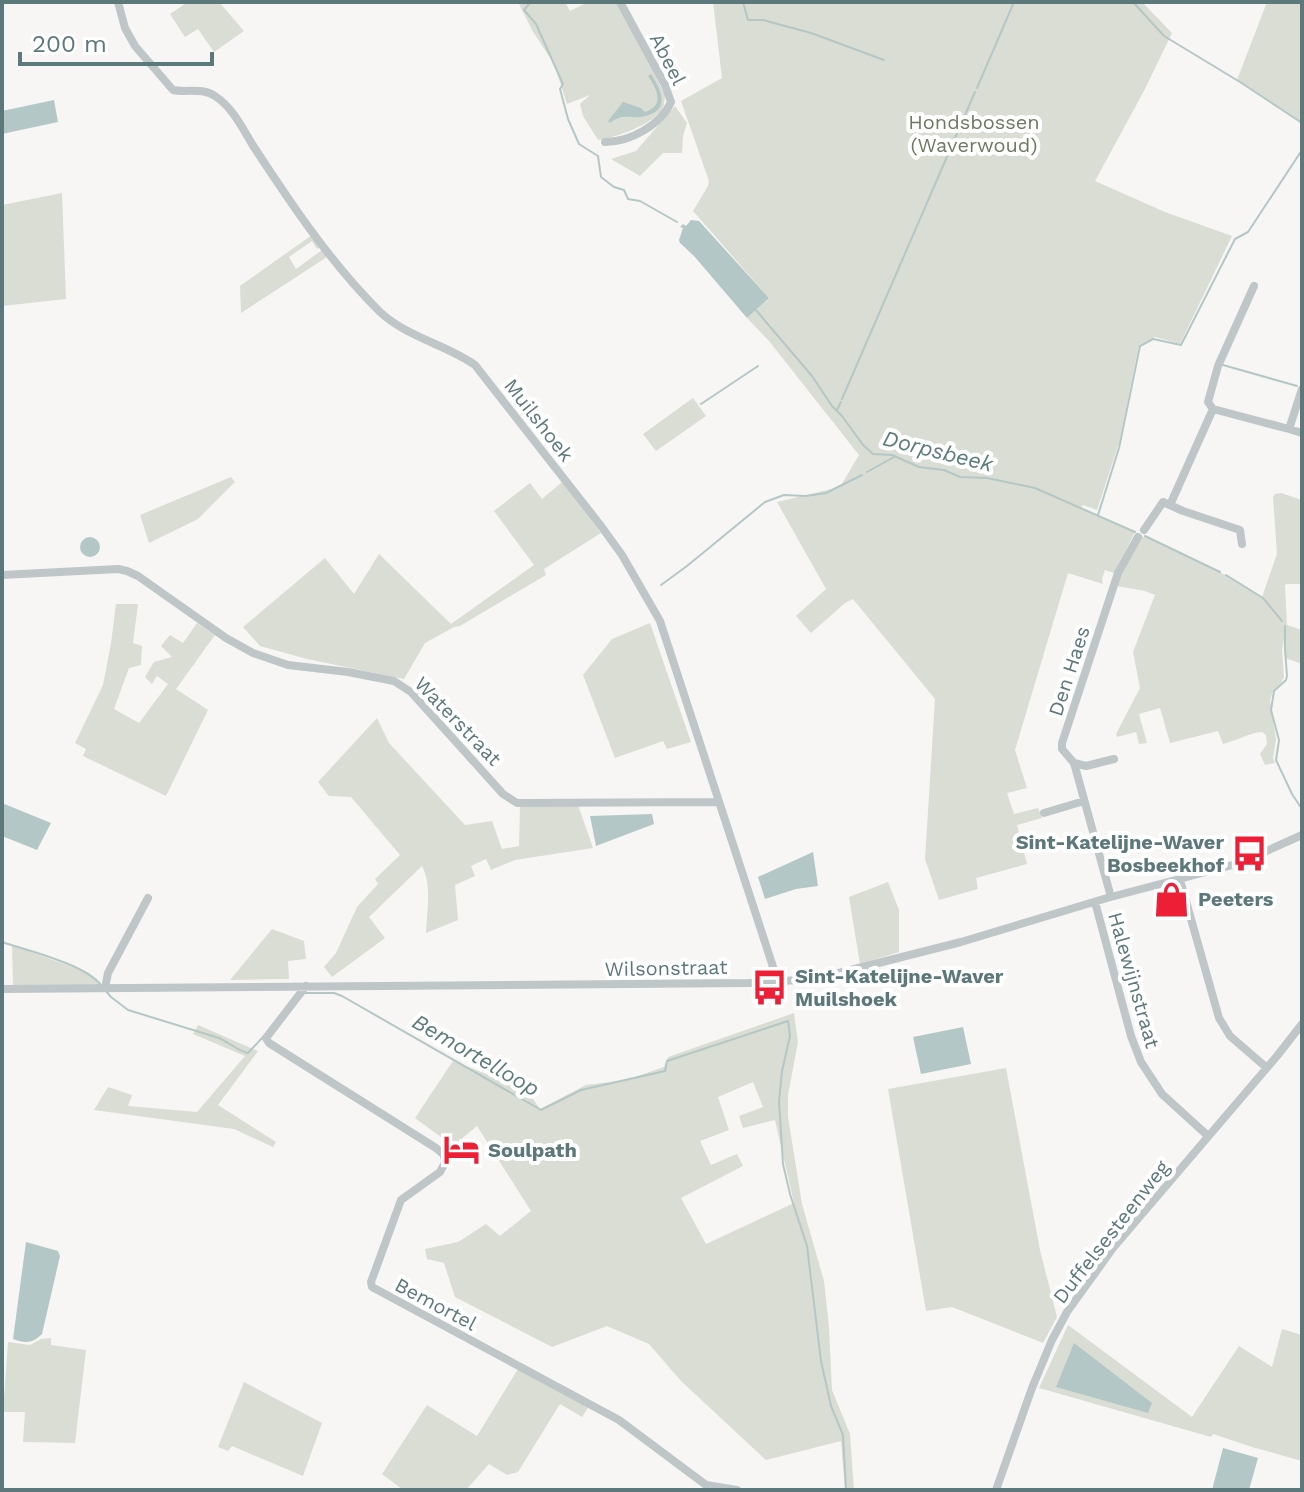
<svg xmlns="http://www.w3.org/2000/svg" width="1304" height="1492" viewBox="0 0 1304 1492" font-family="'Work Sans',sans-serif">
<rect width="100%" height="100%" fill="#f7f6f4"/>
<path fill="#daddd3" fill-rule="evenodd" d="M188,2h31l25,29 -30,21 -16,-23 -13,8 -15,-23z
M518,2h47l5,9 18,-9h31l46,93c0,2 -1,11 -2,13 -10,17 -47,29 -65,32l-15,-24 -3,-12 10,-9 -23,9 -13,-40 -22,-34z
M713,2h429l30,31 -27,56 -50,92 70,31 67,24 -52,108 -25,-7 -16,8 -20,98 -22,67 -14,-5 -2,3 54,24 -21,41 -9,-3 -3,9 1,5 -35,-11 -53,177 12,38 -20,5 7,21 24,-6 4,10 -25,7 10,39 -51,14 2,11 -39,11 -14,-41 10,-160 -82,-100 -8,4 -34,30 -15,-17 30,-27 -49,-87 63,-15 19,-32 -90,-114 -22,-23 22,-20 -76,-87 15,-25 1,-5 -28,-80 41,-23z
M1267,2h35v122l-65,-44z
M675,106l12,17 -4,13 -1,17h-19l-23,23 -29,-17 25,-8z
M62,193l4,106 -64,7v-101z
M312,235l9,12 -4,2 -5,-8 -23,16 7,12 26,-19 5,7 -86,56 -1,-27z
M693,398l13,18 -50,35 -13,-17z
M231,477l4,5 -37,37 -49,24 -9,-28z
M562,482l39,51 -57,36 2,6 -86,51 -6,1 -29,16 -21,36 -97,-20 -47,-13 -17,-19 82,-69 29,36 25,-40 72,70 83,-59 -40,-54 36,-28 12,16z
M1281,493l21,7v84h-15l-2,1 2,40 15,5v34l-17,-6 -1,-18 -2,10 2,27 -3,6 -8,8 -3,9 6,39 -3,19 2,5 -10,2 -5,-11 7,-10 -1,-9 -4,-3c-11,0 -26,9 -39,12l-5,-13 -48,12 -10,-35 -21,6 8,29 -8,1 -3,-12 -19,5 -1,-3 24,-46 -7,-36 22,-57 -10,-4 -28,-5 5,-15 19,-33 4,-2c40,18 81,37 117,61l15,-43 -4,-57 2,-3z
M116,604h22l-5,39 9,3 -1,19 -12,3 -15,41 25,14 29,-39 -11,-8 -5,8 -7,-7 9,-15 18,-5 -11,-11 9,-11 13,8 14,-20 18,12 -39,54 32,21 -42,86 -83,-40 3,-7 -11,-6 28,-58 8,-42z
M650,623l41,119 -24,7 -4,-8 -48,17 -32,-83 29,-36z
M377,718l12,25 76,82 27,-4 10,28 17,-3 1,-39 58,-2 15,43 -78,12 -24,10 -5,-11 -15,7 4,10 -20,9 3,35 -32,13c1,-22 6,-48 -4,-67l-53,51 16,21 -53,39 -8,-10 12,-14 21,-46 21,-23 -3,-5 25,-24 -49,-58 -22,-1 -11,-14z
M888,882l11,28v42l-39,12 -11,-67z
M272,929l32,12 2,18 -18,2 1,18 -59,1z
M12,945l77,28 12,12h-88z
M794,1013l4,29 -10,53v22l14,87 22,77 5,46 3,63 18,44 4,56h-9l-4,-49 -75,19 -85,-79 -32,-37 -42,-18 -55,21 -97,-50 -11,-34 -17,-4 -2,-10 33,-7 28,-18 14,12 31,-25 -54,-85 -24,20 -38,-28 38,-57 74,29 13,19 46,-24 40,-5 38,-13 4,-10zM753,1082l10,25 -24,9 4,12 32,-8 19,83 -88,41 -25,-46 62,-32 -6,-12 -26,11 -11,-24 29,-11 -11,-33z
M198,1025l60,26 -40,54 58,37 -3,5 -39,-18 -140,-19 14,-23 24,8 -4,11 69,6 48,-56 -52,-22z
M1006,1068l34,182 17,67 -14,26 -91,-36 -26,4 -38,-222z
M1068,1325l124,92 47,-71 33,21 10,-38 20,6v126l-50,-14 -39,-13 -2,3 -172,-49z
M51,1338v7l35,5 -11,93 -52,-1 2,-30h-22l5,-70 22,3 11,-6z
M518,1369l71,37 -7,11 -22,-13 -42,68 -11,3 -18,-11 -23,26h-63l-21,-16 45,-69 50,31z
M244,1382l78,41 -19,53 -71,-30 -4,5 -10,-4z"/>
<path fill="#b3c8c6" d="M651,74c10,15 20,35 -5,42 -15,4 -22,-4 -36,7l-2,-2 15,-19 18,6 4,4c20,-6 12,-23 3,-36z
M54,100l4,22 -56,12v-23z
M691,220l8,1 70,77 -22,20 -53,-62 -14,-13 -1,-3 4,-12 -3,-1 3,-3 3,2z
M80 547a10 10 0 1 1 20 0a10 10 0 1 1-20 0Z
M2,803l49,20 -14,27 -35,-14z
M652,814l2,10 -58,22 -6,-30z
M813,852l5,34 -22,3 -31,10 -7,-22z
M963,1027l8,37 -50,10 -8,-37z
M26,1242l32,9 2,5 -18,78c-9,9 -16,10 -29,5z
M1074,1343l78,60 -4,10 -92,-26z
M1223,1448l35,10 -9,32h-37z"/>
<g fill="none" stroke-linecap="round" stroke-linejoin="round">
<path stroke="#b3c8c6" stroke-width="2" d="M527,2l2,2 -5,6 12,14 27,60 -3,5 8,30 11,25 19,12 3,21 13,10 10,3 4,9 12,2 37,21
M743,2l5,18h15l48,13 73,27
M1133,2l31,34 76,46 62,41
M977,88l37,-86
M755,309l57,67 20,30 10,10 21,29 10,9 19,1 27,12 25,3 16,7 27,1 48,10 100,44
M1223,365l74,21
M842,399l133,-307
M701,404l57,-38
M837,410l4,-8
M867,472l27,-15
M1098,515l21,-67 21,-102 13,-7 28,6 54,-106 13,-7 54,-82
M1145,536l75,36
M1226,575l37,23 19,23
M661,585l26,-19 78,-64 19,-7 22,1 20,-3 36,-18
M1285,626v23l2,27 -1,4 -12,11 -3,19 8,30 -3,20 16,34 10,15
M2,942c27,9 83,22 100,44
M106,991l5,6 17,13 91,28c9,4 21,14 29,15l16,-17
M303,993h31l8,3 199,114 40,-20 84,-19 2,-10 121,-40 2,15 -8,35 -3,30 4,63 7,30 17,52 14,115 10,45 12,29 3,55"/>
<path stroke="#bec6c7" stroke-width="8" d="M118,2l7,26 10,18 38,44c14,3 29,-3 42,6 17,11 27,31 37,48 11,17 23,35 34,51 27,40 59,82 93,116 27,26 66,33 96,54l126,161 21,29 38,66 118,361
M605,142c25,0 56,-17 66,-40l-6,-17 -45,-83
M1213,409l-5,-7 10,-36 36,-80
M1289,429l13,4
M1170,505l43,-96 76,20 13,-40
M1144,530l19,-28 20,9 57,19 2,14
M2,575l116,-6 9,2 11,5 88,62 27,15 35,12 60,7 46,9 17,11 92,102 14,9 201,-1
M1074,763l12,3 28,-7
M1044,813l40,-12
M1180,880l39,138 11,18 37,32
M1111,897l-37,-134 -12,-14v-6l56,-170 20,-36
M1095,902l36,134 10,26 21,32 46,42
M306,986l-40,52 3,5 167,105 7,6 3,7 -6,11 -39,28 -30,82 1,5 247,133 87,65 31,5
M105,988l3,-15 40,-75
M2,989l747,-6 66,-4 146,-37 146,-44 133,-35 62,-28
M996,1490l36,-102 20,-48 15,-28 46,-64 164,-192 25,-32"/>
</g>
<defs>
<symbol id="bus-bare" viewBox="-9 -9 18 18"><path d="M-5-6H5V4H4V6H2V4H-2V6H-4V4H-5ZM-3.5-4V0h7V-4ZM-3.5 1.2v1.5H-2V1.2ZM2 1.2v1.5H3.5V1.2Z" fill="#ed1f37" stroke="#fff" stroke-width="2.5" paint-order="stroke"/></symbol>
<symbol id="shop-bare" viewBox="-9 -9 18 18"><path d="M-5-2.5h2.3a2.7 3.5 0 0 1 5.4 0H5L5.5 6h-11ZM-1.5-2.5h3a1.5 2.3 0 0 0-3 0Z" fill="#ed1f37" stroke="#fff" stroke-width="2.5" paint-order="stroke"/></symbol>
<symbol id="hotel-bare" viewBox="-9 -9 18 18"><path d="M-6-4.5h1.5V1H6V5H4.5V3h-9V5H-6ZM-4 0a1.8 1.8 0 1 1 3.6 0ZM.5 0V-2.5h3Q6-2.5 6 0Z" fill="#ed1f37" stroke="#fff" stroke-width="2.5" paint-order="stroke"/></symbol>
</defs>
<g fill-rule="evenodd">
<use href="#bus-bare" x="1224" y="828" width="51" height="51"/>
<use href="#shop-bare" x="1146" y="874" width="51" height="51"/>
<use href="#bus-bare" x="744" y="962" width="51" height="51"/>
<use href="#hotel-bare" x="436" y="1124" width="51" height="51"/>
</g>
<g text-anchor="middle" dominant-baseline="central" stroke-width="8" stroke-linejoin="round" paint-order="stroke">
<g font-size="20" fill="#5d787b" stroke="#fff">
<text transform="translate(668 59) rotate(63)">Abeel</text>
<text transform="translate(539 420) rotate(52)">Muilshoek</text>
<text transform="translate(1069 671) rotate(-72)">Den Haes</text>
<text transform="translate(458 721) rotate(46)">Waterstraat</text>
<text transform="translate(666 968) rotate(-1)">Wilsonstraat</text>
<text transform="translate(1134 980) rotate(74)">Halewijnstraat</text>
<text transform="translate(1111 1232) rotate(-52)">Duffelsesteenweg</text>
<text transform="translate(436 1304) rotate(28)">Bemortel</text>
</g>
<g font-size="20" fill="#6d7960" stroke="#fff">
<text x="974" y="122">Hondsbossen<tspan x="974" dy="23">(Waverwoud)</tspan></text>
</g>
<g font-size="20" font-weight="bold" fill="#5d787b" stroke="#fff" text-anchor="start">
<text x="1224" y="842" text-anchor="end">Sint-Katelijne-Waver<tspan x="1224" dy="23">Bosbeekhof</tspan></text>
<text x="1198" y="899">Peeters</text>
<text x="795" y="976">Sint-Katelijne-Waver<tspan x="795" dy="23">Muilshoek</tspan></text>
<text x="488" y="1150">Soulpath</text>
</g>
<g font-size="22" font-style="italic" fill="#5b7c79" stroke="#fff">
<text transform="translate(938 451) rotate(14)">Dorpsbeek</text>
<text transform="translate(476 1055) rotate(30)">Bemortelloop</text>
</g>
</g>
<rect width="1304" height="1492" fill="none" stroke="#5d787b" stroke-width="8"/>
<path d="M20 52v12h192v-12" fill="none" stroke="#5d787b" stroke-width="4"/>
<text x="32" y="52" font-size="24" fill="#5d787b" stroke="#ffffff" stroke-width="6" paint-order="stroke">200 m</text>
</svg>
